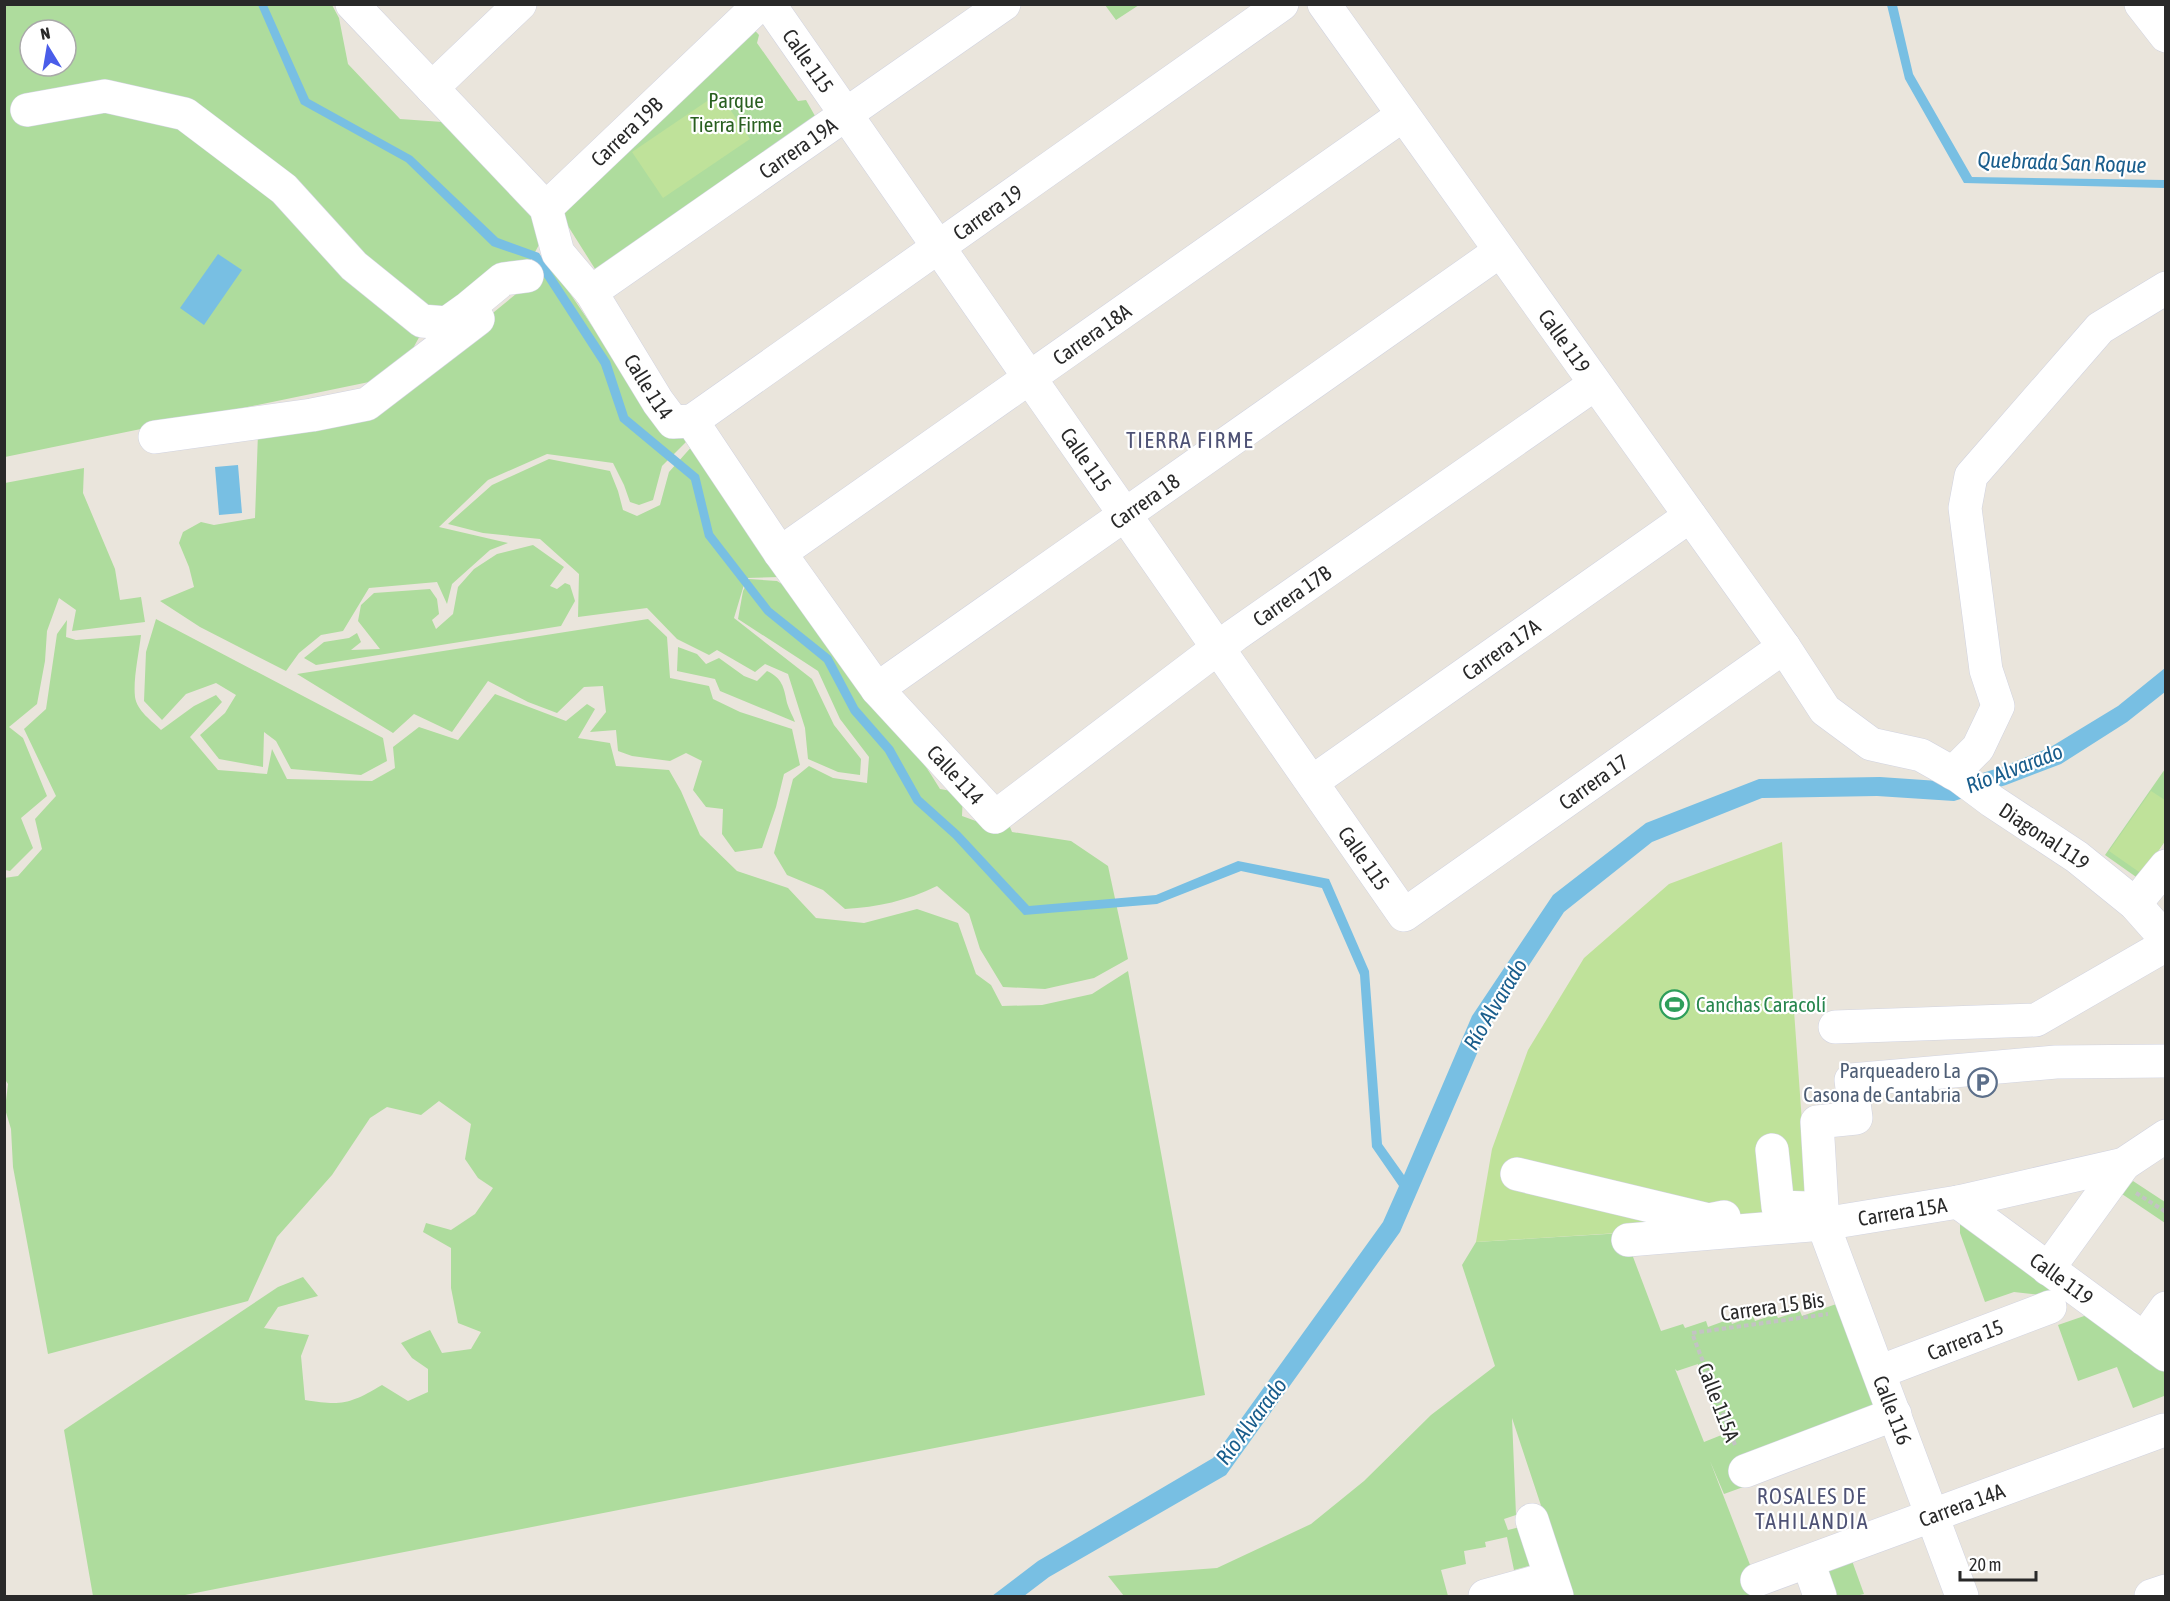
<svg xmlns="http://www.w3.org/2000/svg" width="2170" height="1601" viewBox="0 0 2170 1601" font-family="'Asap Condensed',sans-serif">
<rect width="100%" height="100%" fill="#eae5dc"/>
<path fill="#aedc9d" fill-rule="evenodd" d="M5,5h327l7,13 9,46 52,55 57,4 81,90 3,28 -13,24 -105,65 -25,46 -393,81zM30,30h36v36h-36z
M1105,5h34l-23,15z
M748,23l11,12 -2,8 41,58 8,-1 13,23 -222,149 -41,-65z
M552,267l64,94 73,78 -27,27 -9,34 -14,5 -9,-3 -6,-17 -11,-22 -66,-9 -59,26 -49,47 69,16 -18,7 -38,34 -5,20 -10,-22 -68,6 -26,43 -22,4 -22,18 -13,18 -86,-44 -40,-26 34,-14 -5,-20 -10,-24 4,-11 18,-10 13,3 41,-7 3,-85 176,-72 98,-80z
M694,444l85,133 -33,1 -12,40 78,61 22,46 27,34 -1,16 -22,-3 -30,-13 -3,-31 -17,-54 -23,-10 -10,8 -38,-22 -8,5 -32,-16 -30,-31 -69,9 1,-43 -39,-35 -57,-6 -35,-9 44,-39 57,-26 61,12 8,20 5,19 14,6 23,-11 9,-33z
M84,468l-1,25 32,76 5,31 21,-3 4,25 -73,9 4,-21 -17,-12 -12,33 -2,30 -8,43 -28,23 14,11 24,58 -26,22 12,30 -23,23 -5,-1v-387z
M533,545l31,22 -14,19 7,3 8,-6 5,2 5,16 -14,25 -245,39 -12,-7 20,-16 25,-4 8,-5 4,9 -10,8 29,-1 -22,-28 3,-16 13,-12 56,-4 7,10 2,15 -7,6 4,9 17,-15 5,-27 16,-18 23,-15z
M749,579l28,2 16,10 81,119c29,19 48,50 66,79l23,4 -1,23 22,8 22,-7 6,15 59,9 37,25 20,93 -34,19 -49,11 -42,-2 -23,-38 -11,-35 -32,-28c-31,15 -59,21 -92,23l-22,-19 -36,-15 -13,-22 19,-74 16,-13 24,12 34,5 2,-26 -29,-38 -22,-48 -80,-52 5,-28z
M156,619l227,119 4,23 -26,14 -70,-6 -15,-28 -12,-9 -1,35 -44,-8 -19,-24 25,-22 11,-18 -20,-12 -30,11 -24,26 -18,-19 2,-49z
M648,619l19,18 3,41 39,8 4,13 27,13 52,17 8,36 -16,9 -8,33 -14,41 -27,4 -13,-18 1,-25 -17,-2 -13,-17 9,-29 -16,-8 -16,8 -38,-5 -14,-5 -2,-21 -26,2 16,-20 -3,-26 -19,1 -27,26 -29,-11 -40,-21 -36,51 -38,-18 -21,19 -96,-59z
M67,620l-1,17 10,3 65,-5c-2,18 -8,44 -6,62 2,14 17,24 26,33l33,-24 22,-11 6,7 -32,35 28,33 49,4 5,-25 15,30 85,2 23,-13 -2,-21 26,-20 39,13 37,-46 71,27 21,-17 8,5 -17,29 32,5 6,23 53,4 12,21 19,44 37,36 51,17 28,30 48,5 53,-14 41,14 18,51 15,11 11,21 40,-1 50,-11 36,-23 77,424 -1025,201h-87l-29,-166 214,-143 25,-10 15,19 -40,11 -14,21 45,7 -8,21 4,44c37,6 45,4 77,-15l26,16 20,-9v-23l-16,-11 -11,-15 29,-13 12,23 29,-4 10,-17 -23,-9 -7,-35v-40l-28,-16 3,-9 25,7 24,-16 18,-26 -15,-10 -13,-19 6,-35 -32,-23 -18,14 -34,-8 -17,11 -38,57 -55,62 -29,64 -200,53 -35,-187 -2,-38 -6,-20 3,-25 -4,-6v-200l14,-2 24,-27 -7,-30 21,-23 -32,-67 22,-20 11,-75z
M678,647l19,7 9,10 13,-6 25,18 13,5 10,-10c15,7 17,16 20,32 2,7 6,13 8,19l-75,-31 -5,-12 -38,-8z
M2165,769v72l-26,38 -34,-24z
M2133,1181l32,21v21l-43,-29z
M1964,1218l201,142v39l-1,-3 -31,12 -16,-41 -39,14 -20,-56 29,-10 -28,-23 -19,3 -26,-3 -29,10 -25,-69v-8z
M1624,1233l37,98 22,-7 2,4 21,-7 2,6 22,-8 2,5 21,-8 2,5 21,-7 2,4 22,-7 2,5 40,-14 39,111 -135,73 -22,8 -14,-33 52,135h-191l-59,-178 4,97 -12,4 4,11 12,-3 12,38 -18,5 -7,-33 -22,5 1,5 -22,4 2,13 -25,6 7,26h-324l-16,-20 109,-8 94,-44 53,-43 67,-66 64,-49 -33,-101 14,-23zM1698,1364l26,70 -20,8 -29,-73 2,2z
M1851,1558l13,36 -8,2h-20l-10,-29z"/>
<path fill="#bfe29a" d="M719,93l31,46 -87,59 -31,-46z
M2151,791l14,9v41l-23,33 -33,-23z
M1782,842l27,379 -333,21 16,-93 36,-99 56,-92 85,-74z"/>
<path fill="#78bfe3" d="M258,5h9l42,94 103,57 86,82 41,15 71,108 18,55 71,59 14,58 58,75 60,48 27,51 35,40 28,50 39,35 69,74 127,-11 82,-34 91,18 40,92 13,173 22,31 68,-159 81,-121 93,-72 113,-44 121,-2 73,5 49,-15 47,-19 69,-42 47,-38v24l-38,30 -66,42 -55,21 -52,16 -77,-5 -115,2 -110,44 -88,70 -76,116 -88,204 -174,243 -177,102 -25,19h-32l46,-35 175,-103 170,-236 16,-36 -27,-39 -12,-172 -38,-87 -81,-17 -84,33 -133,11 -71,-77 -39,-35 -29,-51 -34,-39 -27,-51 -59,-48 -60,-77 -14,-57 -71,-59 -19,-56 -68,-105 -41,-14 -86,-84 -105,-58z
M1887,5h10l16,69 59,103 193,3v8l-201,-5 -59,-104z
M218,254l24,16 -38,55 -24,-17z
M238,465l4,48 -23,2 -4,-48z"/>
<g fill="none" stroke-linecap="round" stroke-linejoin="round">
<defs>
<g id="minor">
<path id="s1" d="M352,4l194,204 12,45 33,39 67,110 15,20 19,-1 88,132 97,136 118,128 240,-182 360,-251"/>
<path id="s2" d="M769,4l635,911 380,-268"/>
<path id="s3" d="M1324,4l460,643 41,63 46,34 50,11 39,22 32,24 85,56 58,47 31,35"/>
<path d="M2141,4l25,32"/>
<path d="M432,88l88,-84"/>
<path d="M27,110l78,-14 80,18 99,75 70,77 68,55 25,2 21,-15 35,-29 24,-3"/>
<path id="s4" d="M546,208l214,-204"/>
<path id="s5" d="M591,292l413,-288"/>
<path id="s6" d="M692,421l590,-417"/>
<path d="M155,437l157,-22 55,-11 111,-85"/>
<path id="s7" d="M780,553l623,-438"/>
<path id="s8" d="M877,689l623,-438"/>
<path d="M1953,773l25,-25 20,-42 -12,-36 -21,-162 6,-32 129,-148 66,-40"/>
<path id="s9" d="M1312,782l378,-266"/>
<path d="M2135,904l31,-38"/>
<path d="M1835,1027l201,-7 130,-75"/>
<path d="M1772,1150l6,57 30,1 8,8"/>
<path d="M1517,1174l192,46 15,-3"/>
<path id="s10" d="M1958,1202l208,153"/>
<path id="s11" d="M1628,1240l195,-16 135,-22 166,-38 42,-28"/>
<path d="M2048,1269l76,-105"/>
<path d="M2144,1339l22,-31"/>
<path id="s12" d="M1879,1372l171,-65"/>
<path d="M1745,1471l150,-57"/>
<path d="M1532,1520l25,76"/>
<path d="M1808,1562l12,34"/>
<path id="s13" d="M1757,1580l407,-150"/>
<path d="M1485,1596l65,-18"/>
<path d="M1962,1596l-139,-372 -6,-102 39,-4 -5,-38 205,-18 110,-1"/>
<path d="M2151,1596l15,-5"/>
</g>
</defs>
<use href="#minor" stroke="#d1d3e0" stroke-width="34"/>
<path stroke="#c3c3c3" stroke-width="4" stroke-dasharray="4.5 3" stroke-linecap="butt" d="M2136,1193l30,19
M1735,1445l-43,-112 136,-19"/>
<use href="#minor" stroke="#fff" stroke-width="33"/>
</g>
<defs>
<symbol id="stadium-ring" viewBox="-11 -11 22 22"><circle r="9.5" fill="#fff" stroke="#2e9e5b" stroke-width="1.5"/><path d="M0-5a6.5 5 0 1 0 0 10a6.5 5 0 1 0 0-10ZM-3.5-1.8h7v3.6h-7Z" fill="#2e9e5b"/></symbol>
<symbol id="parking-ring" viewBox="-11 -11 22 22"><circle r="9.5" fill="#fff" stroke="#5c6f8a" stroke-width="1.5"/><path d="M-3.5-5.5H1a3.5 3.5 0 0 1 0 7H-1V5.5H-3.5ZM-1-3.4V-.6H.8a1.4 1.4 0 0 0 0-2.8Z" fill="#5c6f8a"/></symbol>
</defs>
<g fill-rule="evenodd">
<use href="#stadium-ring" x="1658" y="988" width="33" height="33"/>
<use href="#parking-ring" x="1966" y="1066" width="33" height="33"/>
</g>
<g text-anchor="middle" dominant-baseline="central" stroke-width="4.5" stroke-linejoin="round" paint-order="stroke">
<g font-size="21" fill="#292929" stroke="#fff">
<text stroke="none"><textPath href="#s2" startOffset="69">Calle 115</textPath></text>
<text stroke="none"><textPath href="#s4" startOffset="111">Carrera 19B</textPath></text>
<text stroke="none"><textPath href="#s5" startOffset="252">Carrera 19A</textPath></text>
<text stroke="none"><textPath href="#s6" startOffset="362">Carrera 19</textPath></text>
<text stroke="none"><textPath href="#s7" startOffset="381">Carrera 18A</textPath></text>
<text stroke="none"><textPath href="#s3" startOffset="414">Calle 119</textPath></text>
<text stroke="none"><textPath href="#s1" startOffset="490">Calle 114</textPath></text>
<text stroke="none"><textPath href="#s2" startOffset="555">Calle 115</textPath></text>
<text stroke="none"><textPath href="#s8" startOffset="327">Carrera 18</textPath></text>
<text stroke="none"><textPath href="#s1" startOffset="1422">Carrera 17B</textPath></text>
<text stroke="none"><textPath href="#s9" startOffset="231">Carrera 17A</textPath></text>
<text stroke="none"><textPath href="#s1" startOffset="994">Calle 114</textPath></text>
<text stroke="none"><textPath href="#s2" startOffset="1342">Carrera 17</textPath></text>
<text stroke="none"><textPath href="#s3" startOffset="1122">Diagonal 119</textPath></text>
<text stroke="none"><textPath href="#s2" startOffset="1041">Calle 115</textPath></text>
<text stroke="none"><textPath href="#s11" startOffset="276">Carrera 15A</textPath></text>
<text stroke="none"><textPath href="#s10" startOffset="129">Calle 119</textPath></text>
<text transform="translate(1772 1306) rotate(-8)">Carrera 15 Bis</text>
<text stroke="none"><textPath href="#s12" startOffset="92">Carrera 15</textPath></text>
<text transform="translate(1719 1402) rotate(69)">Calle 115A</text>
<text transform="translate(1893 1410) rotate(69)">Calle 116</text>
<text stroke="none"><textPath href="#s13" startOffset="218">Carrera 14A</textPath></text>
</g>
<g font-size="21" fill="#295f20" stroke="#fff">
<text x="736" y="100">Parque<tspan x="736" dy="24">Tierra Firme</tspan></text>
</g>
<g font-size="21" fill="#27864d" stroke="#fff" text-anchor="start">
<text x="1696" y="1004">Canchas Caracolí</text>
</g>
<g font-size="21" fill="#4e5e75" stroke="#fff" text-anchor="end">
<text x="1961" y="1070">Parqueadero La<tspan x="1961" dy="24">Casona de Cantabria</tspan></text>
</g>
<g font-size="22" font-style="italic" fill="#195d8c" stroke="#fff">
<text transform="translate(2062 162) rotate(2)">Quebrada San Roque</text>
<text transform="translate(2014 768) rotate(-21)">Río Alvarado</text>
<text transform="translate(1495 1004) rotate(-59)">Río Alvarado</text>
<text transform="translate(1251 1421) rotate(-53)">Río Alvarado</text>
</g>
<g font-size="22" letter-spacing="1.5" fill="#4e5275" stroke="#fff">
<text x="1190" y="440">TIERRA FIRME</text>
<text x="1812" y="1496">ROSALES DE<tspan x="1812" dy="25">TAHILANDIA</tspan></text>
</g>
</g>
<rect width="2170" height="1601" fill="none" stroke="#292929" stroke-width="12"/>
<g transform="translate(48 48) rotate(349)"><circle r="28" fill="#ffffff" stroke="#a9a9a9" stroke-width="1.5"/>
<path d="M0-4.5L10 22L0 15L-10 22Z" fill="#4a5de9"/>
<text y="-9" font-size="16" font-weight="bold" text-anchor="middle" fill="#292929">N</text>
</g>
<path d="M1960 1571v9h76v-9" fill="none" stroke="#292929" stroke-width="3"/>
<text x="1969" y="1571" font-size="18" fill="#292929" stroke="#ffffff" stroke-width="4.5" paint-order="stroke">20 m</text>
</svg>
